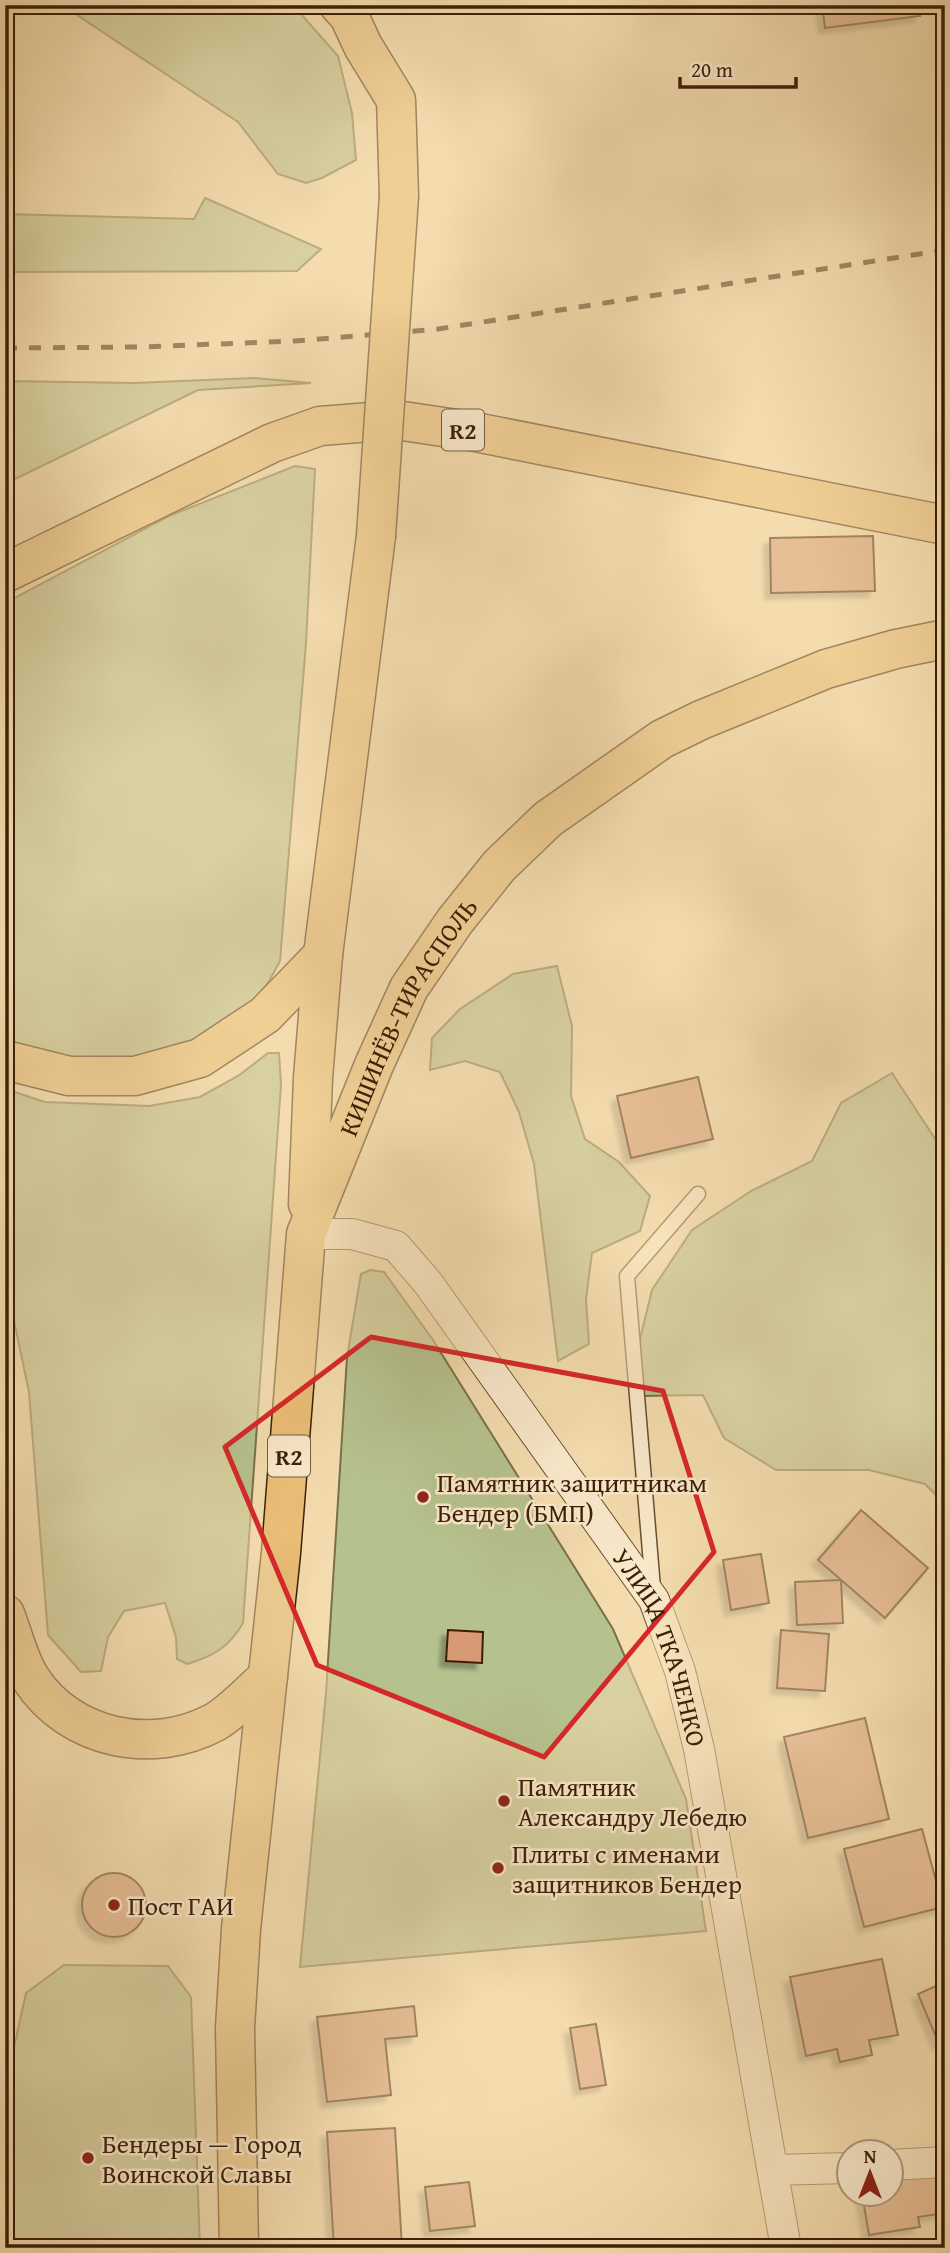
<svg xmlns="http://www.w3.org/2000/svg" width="950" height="2253" viewBox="0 0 950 2253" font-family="'Gentium Book Plus',serif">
<defs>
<filter id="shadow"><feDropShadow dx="-6" dy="6" stdDeviation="2" flood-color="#0004"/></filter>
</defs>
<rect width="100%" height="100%" fill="#f4dcae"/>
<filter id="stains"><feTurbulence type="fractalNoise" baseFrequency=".00286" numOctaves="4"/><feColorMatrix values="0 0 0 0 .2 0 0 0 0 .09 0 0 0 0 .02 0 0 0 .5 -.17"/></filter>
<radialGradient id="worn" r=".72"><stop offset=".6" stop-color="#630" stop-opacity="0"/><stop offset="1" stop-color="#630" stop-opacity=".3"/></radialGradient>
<path fill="#b6c28e" stroke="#7a704a" stroke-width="2" d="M62,5h231l45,51 14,57 4,47 -34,18 -16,5 -28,-9 -40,-52z
M205,198l116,51 -24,22 -292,1v-58l189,5z
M254,378l57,5 -113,7 -193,94v-103l129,2z
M295,466l20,3 -9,174 -26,318 -12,22 -27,32 -33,19 -58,27 -106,-5 -39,-18v-435l164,-87z
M557,966l15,60 -1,70 14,43 34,23 31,34 -10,35 -48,22 -6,46 3,45 -31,17 -24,-197 -15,-52 -19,-40 -35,-11 -35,9 2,-32 28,-29 53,-35z
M268,1053h11l2,32 -38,538c-14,24 -29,33 -56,41l-10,-5 -1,-22 -11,-34 -41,8 -16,26 -7,34 -20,1 -33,-37 -19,-243 -24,-114v-189l40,13 104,4 51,-9 38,-21z
M892,1073l53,81v350l-20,-20 -56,-14h-93l-52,-32 -21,-43 -60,1 -4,-53 13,-53 40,-60 59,-39 61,-30 29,-58z
M370,1270l14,2 49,68 180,289 73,170 20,132 -406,36 26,-274 21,-336 14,-83z
M64,1965l104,1 23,31 9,251h-195v-160l21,-95z"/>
<path fill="#d89a75" stroke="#3d1f06" stroke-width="2" filter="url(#shadow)" d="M822,5h96l2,11 -95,12z
M873,536l2,55 -104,2 -1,-55z
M698,1077l15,62 -82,19 -14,-62z
M861,1510l67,58 -43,50 -67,-58z
M761,1554l8,49 -38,7 -8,-50z
M841,1580l2,43 -46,2 -2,-43z
M448,1630l35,2 -1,31 -36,-2z
M781,1630l48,4 -4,57 -48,-3z
M865,1718l24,101 -81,19 -24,-101z
M922,1829l21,78 -79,20 -20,-78z
M82 1905a32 32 0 1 1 64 0a32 32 0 1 1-64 0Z
M882,1959l16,76 -29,5 3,15 -32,7 -3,-13 -31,7 -16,-79z
M945,1982v59l-6,3 -21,-50z
M414,2006l3,30 -32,3 6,56 -64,7 -10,-85z
M596,2024l10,61 -26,4 -10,-61z
M395,2128l7,120h-68l-7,-116z
M945,2170v43l-27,4 2,10 -51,8 -7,-41h28v-15z
M469,2182l6,44 -45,5 -5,-44z"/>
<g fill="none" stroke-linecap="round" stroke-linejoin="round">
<defs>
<path id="service" d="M653,1588l-26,-312 71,-82"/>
<g id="minor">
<path id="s1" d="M306,1234h46l44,12 32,37 226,317 26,71 19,78 87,499"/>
<path d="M890,2165l55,-3"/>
<path d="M773,2170l75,-2"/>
</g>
<g id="primary">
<path d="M339,5l10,11 14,30 33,54 3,96"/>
<path d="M5,573l267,-130 48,-17 76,-6 74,11 475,94"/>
<path d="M5,1060l64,16h66l65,-18 65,-43 58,-60"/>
<path d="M308,1204l5,-126 10,-123 53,-419"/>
<path d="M5,1614c8,20 14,47 26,65 39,60 121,77 184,43 19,-11 36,-31 53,-45"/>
<path id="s2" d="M239,2248l-4,-220 6,-99 40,-376 25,-319 68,-169 35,-77 46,-67 44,-55 49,-47 114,-80 39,-19 125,-51 70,-20 49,-10"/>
</g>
</defs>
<use href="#service" stroke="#6b4e30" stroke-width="17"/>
<use href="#minor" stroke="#6b4e30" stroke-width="32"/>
<use href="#primary" stroke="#3d1f06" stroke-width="41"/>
<use href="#service" stroke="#f8e8ca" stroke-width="14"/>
<use href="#minor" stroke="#f8e8ca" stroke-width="30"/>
<use href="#primary" stroke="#eabe77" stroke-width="38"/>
<path stroke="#3d1f06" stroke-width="5" stroke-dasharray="12 12" stroke-linecap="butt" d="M5,348l136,-1 154,-6 143,-12 507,-79"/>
<defs>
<path id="primary-bridge" d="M376,536l23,-340"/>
</defs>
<use href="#primary-bridge" stroke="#3d1f06" stroke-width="41" stroke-linecap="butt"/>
<use href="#primary-bridge" stroke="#eabe77" stroke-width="38"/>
</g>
<path d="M0 0H950V2253H0ZM371,1337l292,54 51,161 -170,205 -227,-92 -92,-218z" fill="#f4dcae" fill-opacity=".55" fill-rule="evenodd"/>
<path fill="none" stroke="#d62828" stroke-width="5" stroke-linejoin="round" d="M371,1337l292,54 51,161 -170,205 -227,-92 -92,-218z"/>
<g fill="#8f2418" stroke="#f8e8ca" stroke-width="2.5">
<circle cx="423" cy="1497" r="7"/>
<circle cx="504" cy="1801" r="7"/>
<circle cx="498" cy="1868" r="7"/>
<circle cx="114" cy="1905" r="7"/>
<circle cx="88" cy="2158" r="7"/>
</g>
<g text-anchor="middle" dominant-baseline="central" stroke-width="5" stroke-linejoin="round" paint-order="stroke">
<g fill="#f8e8ca" stroke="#755b41" stroke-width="2">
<rect x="442" y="409.5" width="42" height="41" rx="5"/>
<rect x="268" y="1435.5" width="42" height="41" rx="5"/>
</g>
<g font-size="24" font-weight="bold" fill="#3d1f06">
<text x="463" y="430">R2</text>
<text x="289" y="1456">R2</text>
</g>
<g font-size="26" fill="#3d1f06" stroke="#f8e8ca">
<text stroke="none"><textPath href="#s2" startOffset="1258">КИШИНЁВ-ТИРАСПОЛЬ</textPath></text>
<text stroke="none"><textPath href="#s1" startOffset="576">УЛИЦА ТКАЧЕНКО</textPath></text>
</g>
<g font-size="26" fill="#3d1f06" stroke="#f8e8ca" text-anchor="start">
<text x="437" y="1482">Памятник защитникам<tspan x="437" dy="30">Бендер (БМП)</tspan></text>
<text x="518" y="1786">Памятник<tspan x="518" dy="30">Александру Лебедю</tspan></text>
<text x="512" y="1853">Плиты с именами<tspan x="512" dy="30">защитников Бендер</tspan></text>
<text x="128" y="1905">Пост ГАИ</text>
<text x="102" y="2143">Бендеры — Город<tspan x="102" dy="30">Воинской Славы</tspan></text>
</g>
</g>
<rect width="950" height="2253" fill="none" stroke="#f4dcae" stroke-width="28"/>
<rect x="7" y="7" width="936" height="2239" fill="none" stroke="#3d1f06" stroke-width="3.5"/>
<rect x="14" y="14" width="922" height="2225" fill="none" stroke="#3d1f06" stroke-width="2"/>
<g transform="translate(870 2173)"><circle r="33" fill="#f8e8ca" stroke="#ad987c" stroke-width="2"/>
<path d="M0-5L12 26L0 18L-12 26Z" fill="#8f2418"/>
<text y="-10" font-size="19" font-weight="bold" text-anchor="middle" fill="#3d1f06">N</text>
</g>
<path d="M680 77v10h116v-10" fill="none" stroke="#3d1f06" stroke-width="3.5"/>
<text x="691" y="77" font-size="21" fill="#3d1f06" stroke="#f8e8ca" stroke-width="5" paint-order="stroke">20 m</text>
<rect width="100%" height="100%" filter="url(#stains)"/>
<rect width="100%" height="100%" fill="url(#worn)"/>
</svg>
